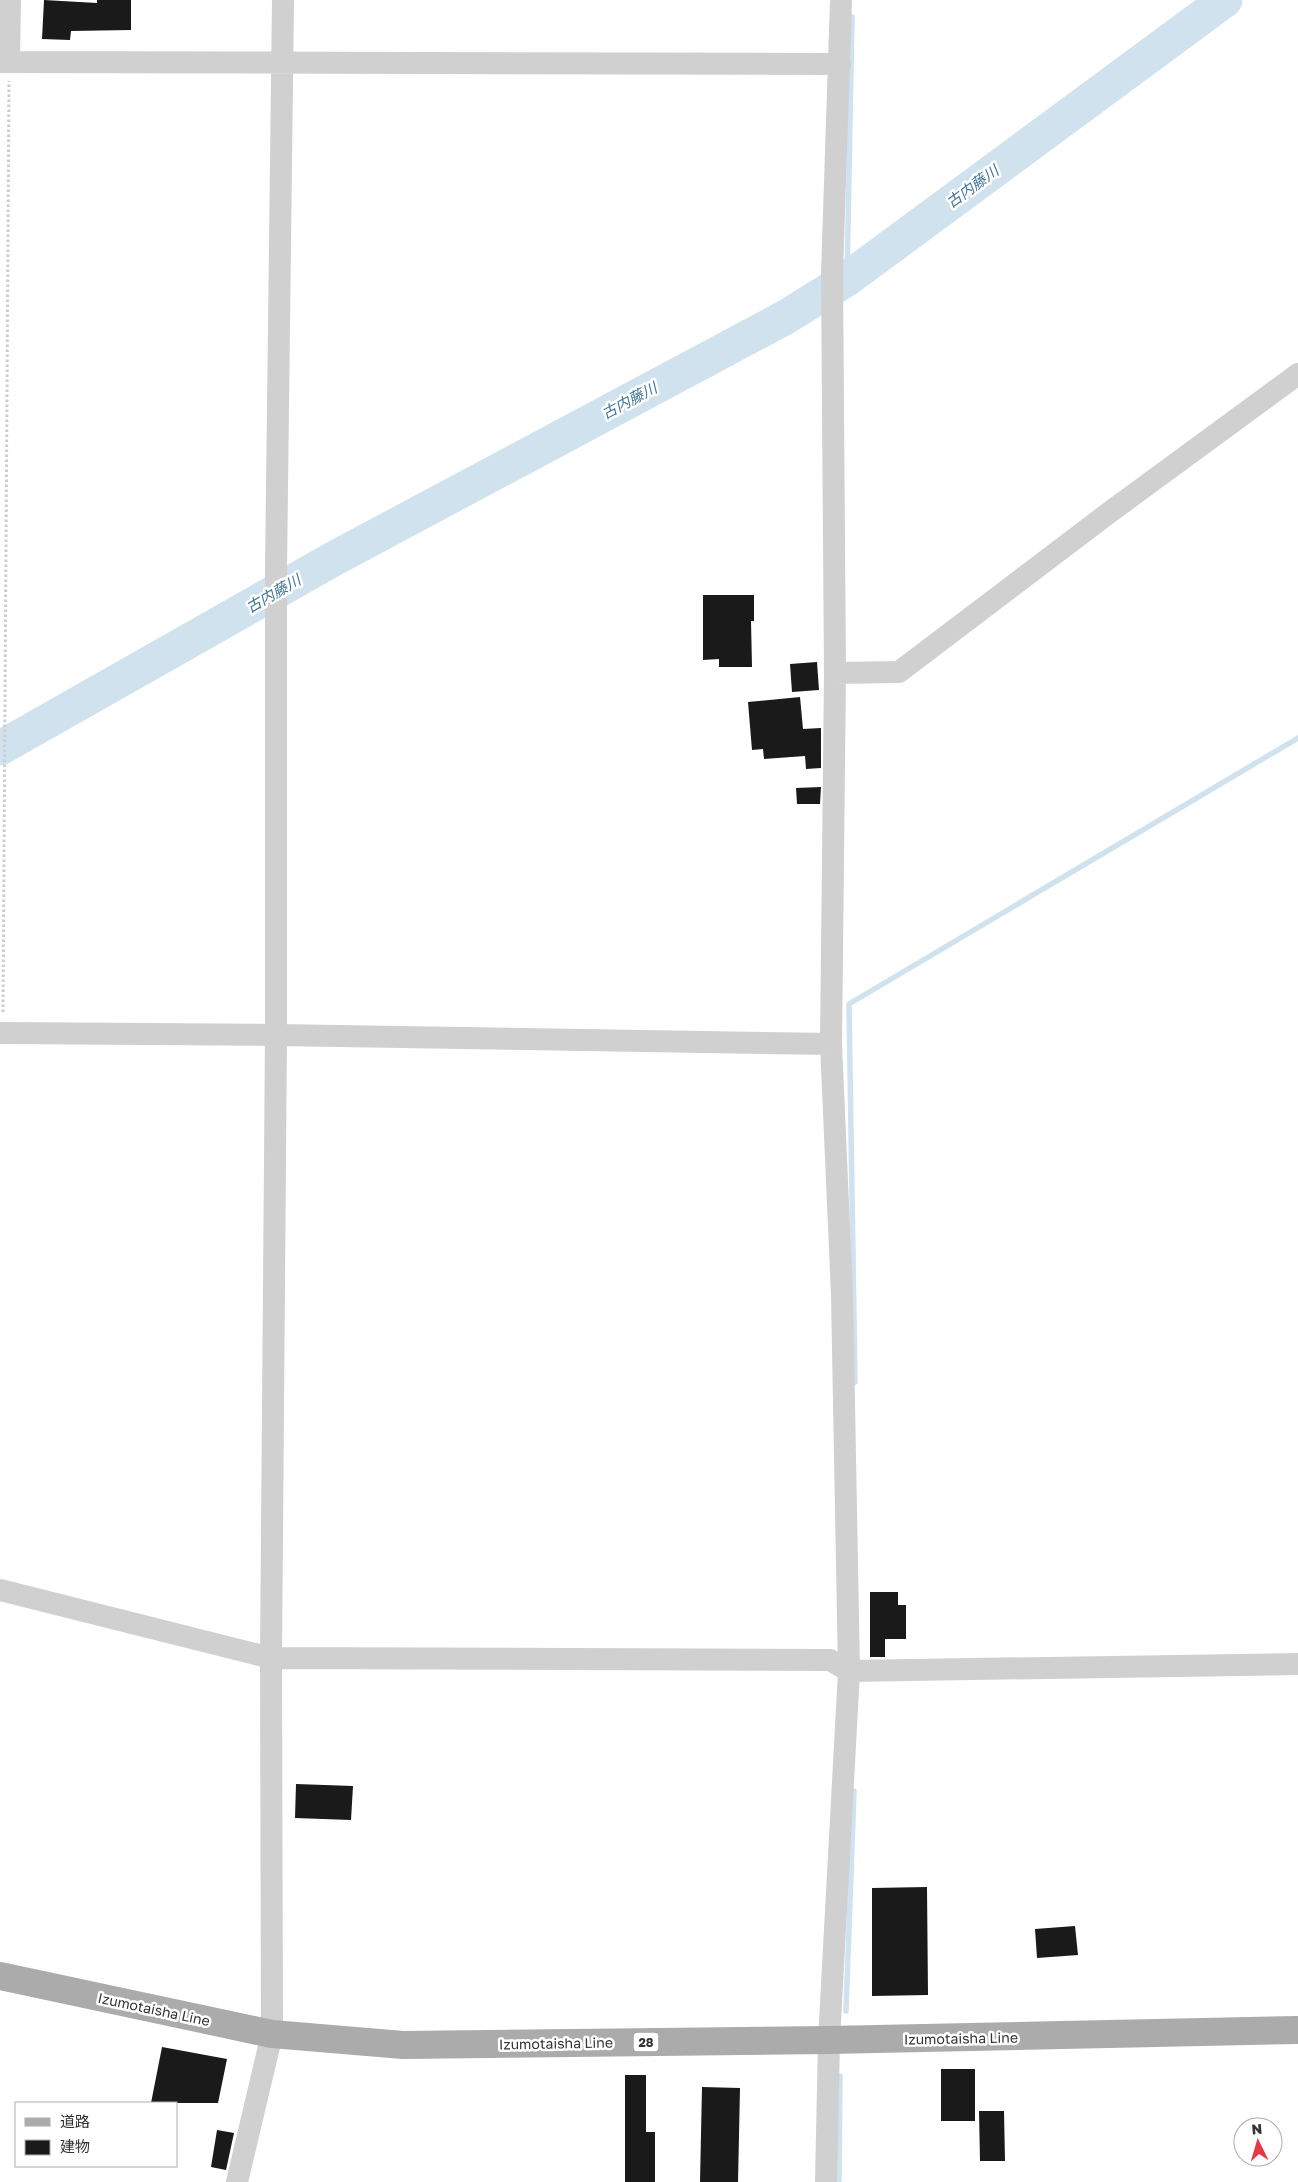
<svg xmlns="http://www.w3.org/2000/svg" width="1298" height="2182" viewBox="0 0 1298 2182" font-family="'Golos Text','Noto Sans JP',sans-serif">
<rect width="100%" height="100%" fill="#fff"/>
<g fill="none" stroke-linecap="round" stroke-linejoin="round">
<path stroke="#cfe2ee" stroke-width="5.5" d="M847,279l5,-262
M855,1382l-6,-378 449,-266
M846,2011l8,-220
M839,2182l1,-106"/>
<path stroke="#cfe2ee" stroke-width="35" d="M0,748l335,-190 451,-241 61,-38 378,-279"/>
</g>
<path fill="#1a1a1a" d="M44,0l53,3v-3h34v30l-60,1 -1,9 -28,-1z
M703,595h51v26h-3l1,46h-33v-8l-16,1z
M817,662l2,28 -27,2 -2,-28z
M800,697l3,32 18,-1v40l-15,1 -1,-13 -41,3 -1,-10 -11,1 -4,-48z
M821,787l-1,17h-23l-1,-16z
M870,1592h28v13h8v34h-21v18h-15z
M296,1784l57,2 -2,34 -56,-2z
M927,1887l1,108 -56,1v-108z
M1075,1926l3,29 -41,3 -2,-29z
M162,2047l65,12 -9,44h-67z
M941,2069h34v52h-34z
M625,2075h21v57h9v50h-30z
M702,2087l38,1 -2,94h-38z
M979,2111h25l1,50h-25z
M217,2130l17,3 -8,37 -15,-3z"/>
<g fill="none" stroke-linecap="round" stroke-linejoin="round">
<path stroke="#cdcdcd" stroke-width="3" stroke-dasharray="2.5 2.5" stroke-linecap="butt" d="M3,1012l6,-931"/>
<path stroke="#d0d0d0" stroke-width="22" d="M0,62l840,2
M9,62l1,-62
M835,673l64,-1 211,-160 188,-138
M0,1033l276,2 555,9
M0,1590l271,68 559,2 19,11 449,-7
M237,2182l35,-148 -1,-376 5,-623v-465l7,-570
M826,2182l3,-142 20,-369 -7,-376 -11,-251 4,-371 -3,-399 9,-274"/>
<path stroke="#ababab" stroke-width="28" d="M0,1976l272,58 131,11 426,-5 469,-10"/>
</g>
<g text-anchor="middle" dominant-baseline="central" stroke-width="5" stroke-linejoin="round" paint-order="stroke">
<rect fill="#fff" stroke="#707070" stroke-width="1" x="633.5" y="2032.5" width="25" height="19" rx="4"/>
<g font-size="12" font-weight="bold" fill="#333">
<text x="646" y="2042">28</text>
</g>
<g font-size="14" fill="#333" stroke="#fff">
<text transform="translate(154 2009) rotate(12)">Izumotaisha Line</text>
<text transform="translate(961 2038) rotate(-1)">Izumotaisha Line</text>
<text transform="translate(556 2043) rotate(-1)">Izumotaisha Line</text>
</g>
<g font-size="15" font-style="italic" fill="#3f7597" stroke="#fff">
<text transform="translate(972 186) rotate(-36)">古内藤川</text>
<text transform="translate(629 400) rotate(-28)">古内藤川</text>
<text transform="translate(273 593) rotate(-30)">古内藤川</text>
</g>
</g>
<rect x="15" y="2102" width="162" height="65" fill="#ffffff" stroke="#adadad"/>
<rect x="25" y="2118" width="25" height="8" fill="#ababab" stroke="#adadad"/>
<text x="60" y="2127" font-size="15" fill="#333333">道路</text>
<rect x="25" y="2140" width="25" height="15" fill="#1a1a1a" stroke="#adadad"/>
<text x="60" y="2152" font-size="15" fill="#333333">建物</text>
<g transform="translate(1258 2142) rotate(355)"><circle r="24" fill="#ffffff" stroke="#adadad"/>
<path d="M0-4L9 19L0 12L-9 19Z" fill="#e63946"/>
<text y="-8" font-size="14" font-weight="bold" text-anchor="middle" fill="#333333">N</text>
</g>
</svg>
